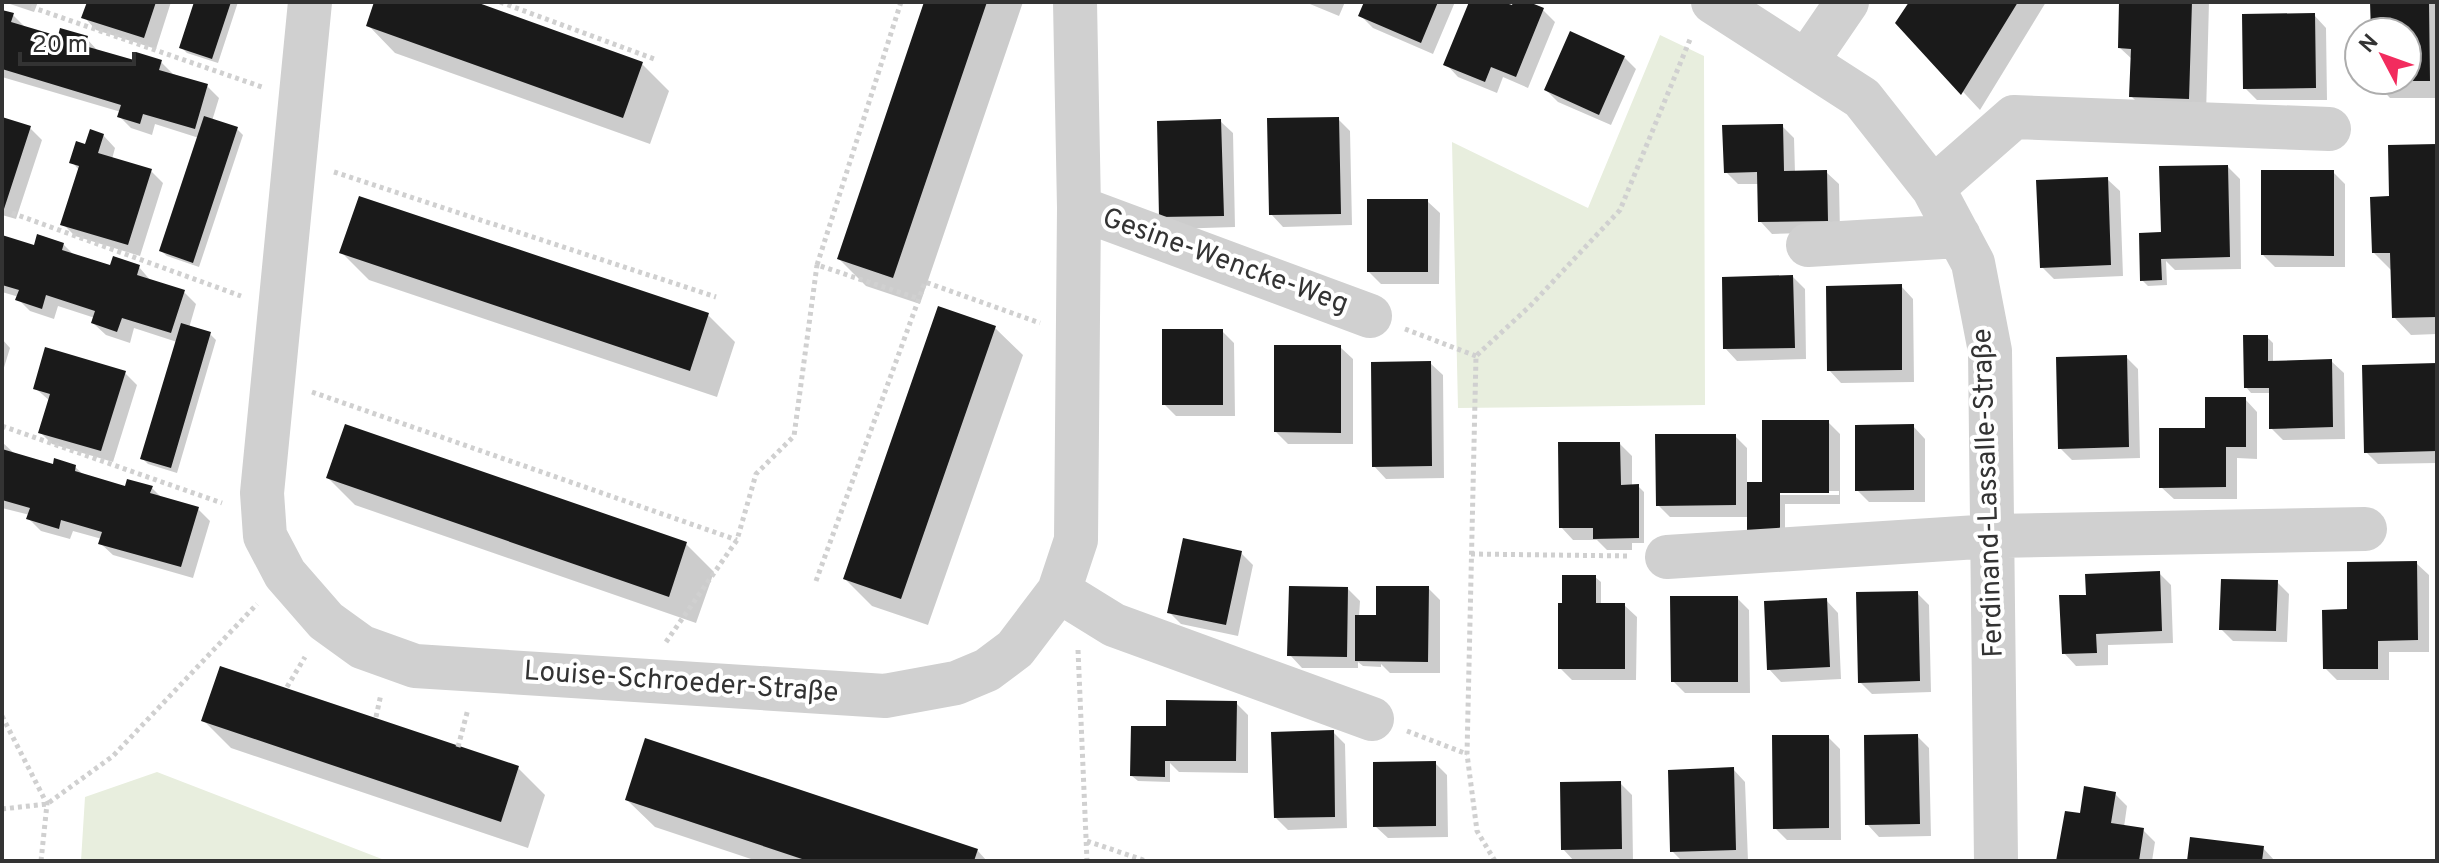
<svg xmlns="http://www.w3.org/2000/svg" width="2439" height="863" viewBox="0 0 2439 863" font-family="Overpass,sans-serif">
<rect width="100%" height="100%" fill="#fff"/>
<path fill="#e8eede" d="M1660,35l44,21 1,349 -247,3 -6,-266 136,66z
M157,772l230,89h-306l4,-64z"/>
<path fill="#0003" fill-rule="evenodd" d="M4,2h34l-4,10z
M89,2h82l-15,47 -60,-19 -12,-13z
M196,2h42l-20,61 -31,-10 -6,-6z
M377,2h93l172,62 27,27 -19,53 -255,-91 -27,-28z
M926,2h97l-103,302 -54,-18 -27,-27z
M1305,2h40l-6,14z
M1367,2h88l-22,52 -60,-26 -12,-12z
M1471,2h27l15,6 2,-6h8l20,8 12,12 -27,66 -25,-11 -6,16 -39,-16 -12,-13z
M1912,2h134l-66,108 -82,-88z
M2121,2h88l-3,113 -57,-1 -18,-18 2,-36 -13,-12z
M2372,2h65v96h-47l-17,-18h34v-48h-34z
M2,12l11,3 12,12 34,11h27l12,13 37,11h26l12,12 34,12 12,12 -7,23 25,8 6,6 -44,132 -32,-11 -6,-5 38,-113 -44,-14 -3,11 -21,-7 -12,-12 2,-4 -119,-35z
M2314,15l12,13 1,72h-70l-12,-12z
M1624,57l12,12 -25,56 -53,-23 -12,-12z
M2,119l28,9 12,12 -26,79 -14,-4z
M1338,119l12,12 2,94 -69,2 -12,-13z
M1220,121l13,12 2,94 -62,2 -12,-12z
M1782,126l12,12 1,35 31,-1 13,12 1,48 -68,2 -12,-13 -1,-37h-21l-12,-12z
M103,135l12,13 -3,11 39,12 12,12 -23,73 -65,-20 -12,-12 16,-54 -7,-8z
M2437,146v188l-26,1 -17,-18 -3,-47 -17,-17 17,-55z
M2228,167l12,12 1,90 -66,1 -9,-9 1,24 -19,1 -6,-6 20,-46z
M2333,172l12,12v83h-70l-12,-12z
M2107,179l13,12 3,85 -69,3 -12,-12z
M1427,201l13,12 -1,71h-58l-12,-12z
M2,232l1,6 32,10 28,-4 12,12 36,12 28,-1 12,14 33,11 12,12 -7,24 21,6 6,6 -39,133 -29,-9 -6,-6 35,-116 -43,-14 -4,15 -24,-8 -13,-12 2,-5 -37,-12 -4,13 -24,-8 -12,-12 1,-2 -17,-5z
M341,252l367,63 27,27 -18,55 -348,-117z
M1793,277l12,12 1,70 -69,2 -12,-13z
M1901,286l12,13 1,83 -73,1 -12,-13z
M995,328l28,27 -95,270 -56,-19 -27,-27z
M1222,331l12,12 1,73h-59l-12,-12z
M2267,337l6,6v19l58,-1 13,12 1,66 -62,1 -12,-12v-35h-20l-5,-6z
M2,339l8,9 -8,26z
M1340,347l13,12v85h-65l-12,-12z
M2126,357l12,12 2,89 -68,2 -12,-12z
M1430,363l13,12 1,103 -58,1 -12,-13z
M2437,365v98l-59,1 -12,-12z
M125,373l12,12 -24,77 -61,-18 -12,-12 10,-31 -15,-13z
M2245,399l12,13v47l-20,-1v41h-63l-13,-12 46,-57z
M1828,422l12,12v70h-55v33l-36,-20h-79l-12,-12 77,-69 12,12v36h14zM1776,491h63v4h-59z
M346,426l340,118 28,28 -18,51 -341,-118 -27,-27z
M1913,426l12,13v63h-56l-12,-12z
M2,442l14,13 38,11 21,1 10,9 41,12h26l11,11 35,10 12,12 -17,57 -80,-23 -13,-12 2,-4 -29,-8 -3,8 -29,-8 -12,-12 1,-4 -28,-7z
M1620,444l12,12v30h6l6,6v51h-12v7h-25l-10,-10h-24l-12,-13z
M1241,553l12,12 -15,71 -57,-12 -12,-12z
M2416,563l13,12v77h-40v28h-52l-12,-12 24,-57z
M2159,573l12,12 2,58 -65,2v20l-32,1 -12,-13 24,-56z
M1595,577l6,5v23h23l13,12 -1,63h-64l-12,-12z
M2277,582l12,12 -2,48 -54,-1 -12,-12z
M1428,588l12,12v73h-50l-9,-9v3l-18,-1 -5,-4v6h-56l-12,-13 58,-66 12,12 -1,16h19z
M1917,593l12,12 2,87 -59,2 -12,-12z
M1737,598l12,12 1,83h-65l-12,-12z
M1826,600l12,13 3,66 -60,3 -12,-13z
M1236,703l12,12v58l-69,-1 -9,-9v19l-32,-1 -6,-5 36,-48z
M204,721l314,47 27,27 -17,53 -297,-100z
M1333,732l12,12 2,84 -59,2 -12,-12z
M1917,736l12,12 2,88 -52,1 -12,-13z
M1828,737l12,12 1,91h-54l-12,-12z
M1435,763l12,12 1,62 -60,1 -13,-12z
M1733,769l12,13 3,79h-66l-10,-10z
M1620,783l12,12 1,66h-59l-11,-12z
M2115,794l12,12 -3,21 19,3 12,12 -3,19h-94l23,-45z
M627,800l350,50 10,11h-230l-102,-34z
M2263,848l12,13h-86z"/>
<path fill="#1a1a1a" d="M87,2h69l-12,36 -63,-20z
M194,2h37l-19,57 -33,-11z
M374,2h102l167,60 -20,56 -257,-92z
M924,2h63l-94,276 -56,-19z
M1364,2h74l-17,41 -63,-27z
M1469,2h34l9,3 1,-3h16l15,6 -28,69 -25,-10 -6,15 -42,-17z
M1909,2h109l-57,93 -66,-72z
M2119,2h73l-3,97 -60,-2 2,-48 -13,-1z
M2370,2h59l1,79h-23v-49h-36z
M2,10l12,3 -3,9 47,14 2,-8 28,8 -3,10 49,14 2,-8 26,8 -3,10 49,14 -13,45 -52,-15 -3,10 -23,-7 4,-12 -119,-36z
M2315,13l1,75 -73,1 -1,-75z
M1570,31l55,25 -26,59 -55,-25z
M204,116l34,11 -45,136 -34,-12z
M2,117l29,9 -27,83 -2,-1z
M1339,117l2,97 -72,1 -2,-97z
M1221,119l3,97 -65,1 -2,-96z
M1783,124l1,47 43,-1 1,51 -70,1 -1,-50 -33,1 -2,-48z
M90,129l14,5 -6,19 54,16 -24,76 -68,-20 19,-59 -10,-3 7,-22 9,3z
M2437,144v173l-45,1 -2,-65h-18l-2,-56 19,-1 -1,-51z
M2228,165l2,92 -69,2 1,21 -22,1 -1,-48 22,-1 -2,-66z
M2261,170h73v86l-73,-1z
M2108,177l3,88 -71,3 -4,-88z
M359,196l350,117 -19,58 -351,-118z
M1367,199h61v73h-61z
M37,234l27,9 -2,7 48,15 3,-9 27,9 -3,10 48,15 -14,43 -49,-15 -5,14 -26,-9 4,-12 -49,-16 -4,14 -27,-9 4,-10 -17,-5v-50l32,10z
M1793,275l2,73 -72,1 -1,-72z
M1902,284v86l-75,1 -1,-85z
M938,306l58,20 -95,273 -58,-20z
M181,323l30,9 -40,136 -31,-9z
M1162,329h61v76h-61z
M2243,335h25v26l64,-2 1,68 -64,2v-41h-25z
M1274,345h67v88l-67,-1z
M45,347l81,24 -25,80 -63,-18 12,-39 -17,-5z
M2127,355l2,92 -71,2 -2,-92z
M1431,361l1,105 -60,1 -1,-105z
M2437,363v88l-73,2 -2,-88z
M2205,397h41v50h-20v40l-67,1v-60h46z
M1762,420h67v73h-49v39h-33v-50h15z
M345,424l342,118 -18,55 -343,-119z
M1914,424v66l-59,1v-66z
M1655,434h81v71l-80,1z
M1558,442h62l1,43 18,-1v54l-46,1v-11h-34z
M2,449l51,15 1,-6 22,7 -1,6 50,15 2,-7 26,7 -3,7 49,14 -18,60 -83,-23 4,-12 -41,-12 -2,9 -33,-10 4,-11 -28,-8z
M1183,538l59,13 -16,74 -59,-12z
M2417,561l1,79 -40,1v28h-55l-1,-59 25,-1v-47z
M2160,571l2,60 -66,3 1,19 -35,1 -3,-59h27l-1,-21z
M1562,575h34v28h29v66h-67v-66h4z
M2221,579l57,1 -2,51 -57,-1z
M1289,586l59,1 -1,70 -60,-1z
M1376,586h53l-1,76 -73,-1v-46h21z
M1918,591l2,90 -62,2 -2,-91z
M1670,596h68v86h-67z
M1827,598l3,69 -63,3 -3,-69z
M220,666l299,100 -18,56 -300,-101z
M1166,700l71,1 -1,60h-71v16l-35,-1 1,-50h35z
M1334,730l1,87 -61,1 -3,-86z
M1918,734l2,90 -55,1 -1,-90z
M1772,735h57v93l-56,1z
M645,738l333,111 -4,12h-166l-183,-61z
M1436,761v65l-63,1v-65z
M1734,767l2,83 -66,2 -2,-82z
M1621,781l1,68 -61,1 -1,-68z
M2084,786l32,6 -5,31 33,5 -5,33h-83l9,-50 15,2z
M2190,837l74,9 -2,15h-75z"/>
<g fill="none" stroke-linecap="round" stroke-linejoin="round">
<path stroke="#d0d0d0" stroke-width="5" stroke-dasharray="4 4" stroke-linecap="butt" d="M500,2l157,58
M901,2l-84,263 100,33
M31,7l231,80
M334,172l382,125
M12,213l229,83
M1405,329l71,27
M312,392l425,148
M2,426l220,77
M1471,554l159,2
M816,581l109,-299 115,41
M666,642l71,-102 19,-66 38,-38 23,-171
M1078,650l9,211
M287,687l18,-30
M2,716l45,88 -6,57
M376,717l5,-23
M1407,731l60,23
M458,747l10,-38
M2,809l45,-5 66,-48 144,-152
M1087,841l59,20
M1495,861l-18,-30 -10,-77 9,-398 55,-51 89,-95 71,-173"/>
<path stroke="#d0d0d0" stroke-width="44" d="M310,2l-48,491 3,43 20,38 41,47 36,26 53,19 470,30 71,-13 31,-13 28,-21 44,-58 17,-51 3,-332 -4,-206
M1713,2l149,96 71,90 40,75 17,88 6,510
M1806,62l41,-60
M1933,188l81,-71 315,12
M1079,208l291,108
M1808,245l151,-9
M1667,557l326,-21 372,-7
M1059,591l55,34 258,94"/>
</g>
<g text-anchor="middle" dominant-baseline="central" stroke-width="8" stroke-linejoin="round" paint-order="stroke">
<g font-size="28" fill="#333" stroke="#fff">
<text transform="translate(1225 262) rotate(20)">Gesine-Wencke-Weg</text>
<text transform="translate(1989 493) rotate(-92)">Ferdinand-Lassalle-Straße</text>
<text transform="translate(681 683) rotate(4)">Louise-Schroeder-Straße</text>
</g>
</g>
<rect width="2439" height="863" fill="none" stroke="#333333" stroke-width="8"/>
<g transform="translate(2383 56) rotate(311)"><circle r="38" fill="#ffffff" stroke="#adadad" stroke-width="2"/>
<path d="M0-6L14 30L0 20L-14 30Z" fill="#f22c5e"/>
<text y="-12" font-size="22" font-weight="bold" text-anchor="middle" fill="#333333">N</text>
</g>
<path d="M20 52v12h114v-12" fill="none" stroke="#333333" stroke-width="4"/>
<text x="32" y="52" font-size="24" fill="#333333" stroke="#ffffff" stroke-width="6" paint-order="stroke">20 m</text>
</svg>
